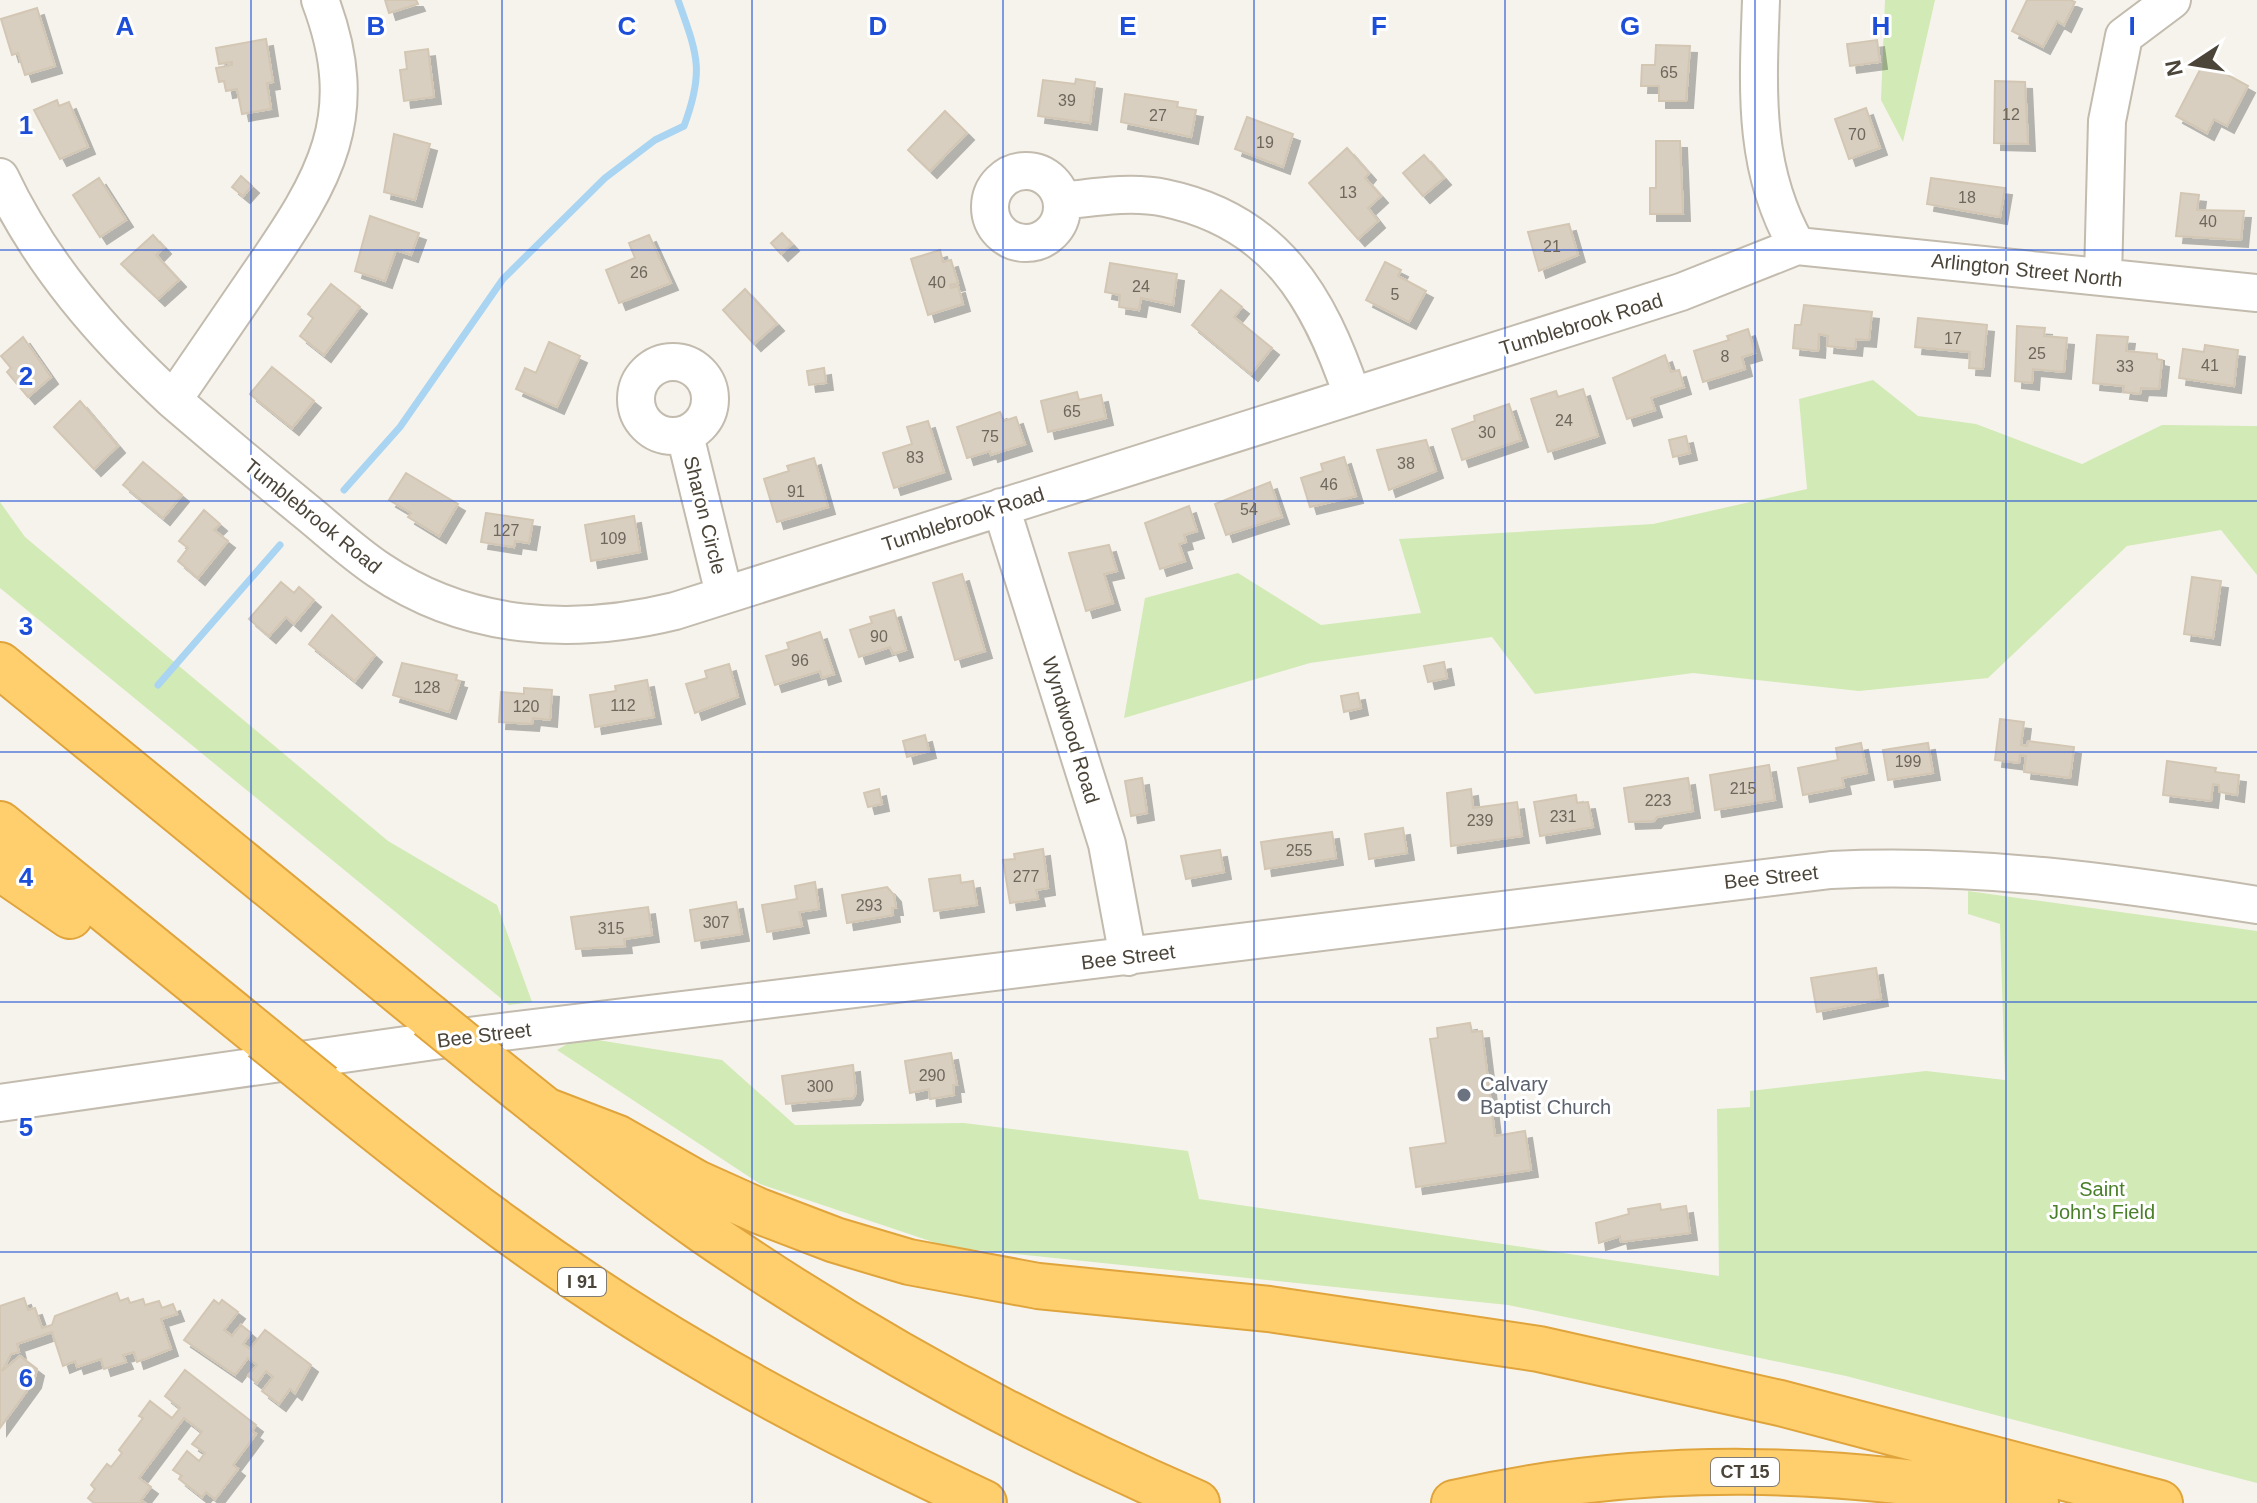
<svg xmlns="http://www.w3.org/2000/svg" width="2257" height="1503" viewBox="0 0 2257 1503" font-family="Helvetica,sans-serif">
<defs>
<filter id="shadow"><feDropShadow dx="7" dy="7" stdDeviation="0" flood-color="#0004"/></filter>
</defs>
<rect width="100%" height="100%" fill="#f6f3ec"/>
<path fill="#d2eab5" d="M1885,0h50l-32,142 -22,-42z
M1873,380l45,36 58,8 106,40 80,-39 95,1v149l-36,-45 -94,16 -139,132 -129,13 -166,-18 -158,21 -43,-57 -182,26 -186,55 21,-120 93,-25 83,52 100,-12 -22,-74 254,-15 154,-35 -8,-90z
M0,502l25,35 363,304 109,64 35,97 -23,3 -509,-417z
M1968,891l289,40v552l-411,-107 -338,-71 -560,-58 -188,-63 -203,-134 22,-13 143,23 73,65 169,-2 224,28 11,48 520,77 -2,-167 33,-2v-16l176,-20 79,9 -5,-156 -32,-10z"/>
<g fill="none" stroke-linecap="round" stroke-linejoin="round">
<path stroke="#a9d4f2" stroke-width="7" d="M344,490l56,-63 103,-148 102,-101 50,-38 29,-14c21,-56 13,-72 -6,-126
M158,685l122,-140"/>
</g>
<path fill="#d8cfc1" stroke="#d3c7b4" stroke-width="2" filter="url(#shadow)" d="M385,0h31l2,4 -29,9z
M2070,0l5,2 -11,23 -7,-4 -14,26 -31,-16 15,-31z
M37,8l18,58 -30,9 -7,-22 -6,2 -11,-36z
M266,39l7,43 -6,1 4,26 -29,5 -5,-25 -11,2 -2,-10 -5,1 -3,-14 16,-3v-3l-13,2 -3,-16z
M1877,40l3,22 -30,4 -3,-22z
M1656,45l34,1 -4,55h-27v-15h-18l1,-21h13z
M428,49l6,48 -30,4 -4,-31 7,-1 -2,-17z
M2204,62l44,24 -21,40 -13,-7 -7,14 -31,-17z
M1076,79l19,3 -5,41 -52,-7 5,-36 32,4z
M1995,81l30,1 3,62 -34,-1z
M1125,94l53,8 -1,5 19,3 -5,27 -70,-15z
M57,100l2,6 10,-4 19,45 -28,12 -26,-49z
M1866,108l14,40 -31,11 -14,-40z
M945,111l22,22 -37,38 -22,-21z
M1247,117l46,17 -10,33 -48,-18z
M394,134l36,10 -15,56 -31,-8z
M1656,141h24l3,73h-33v-26h6z
M1347,148l22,25 -4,5 16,18 -13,12 10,13 -20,18 -49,-56z
M1424,155l20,23 -21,18 -20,-23z
M241,176l11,10 -9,10 -11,-9z
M99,178l27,42 -26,17 -27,-42z
M1931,178l74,10 -5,29 -73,-13z
M2181,193l18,2 -2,15 47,1 -3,29 -65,-4z
M370,216l49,17 -8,22 -15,-5 -11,31 -30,-10z
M1569,224l9,31 -39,16 -11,-39z
M782,233l10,11 -11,10 -10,-11z
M153,235l11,12 -8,8 23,25 -21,19 -37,-35z
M649,235l22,48 -52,20 -13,-33 29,-12 -6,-15z
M940,250l3,12 8,-2 7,23 -8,2 1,3 7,-2 5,18 -35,11 -17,-56z
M1385,262l16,8 -3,6 28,15 -17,31 -43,-22z
M1110,263l67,11 -4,31 -32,-7 -2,12 -20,-3 1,-12 -15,-3z
M331,284l29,23 -36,48 -24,-19 13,-18 -5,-4z
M745,289l32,35 -23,20 -31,-34z
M1221,290l21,17 -8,10 38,31 -21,26 -59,-49z
M1804,305l68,7 -3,28 -13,-1 -1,10 -28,-3 1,-10 -9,-2 -1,17 -25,-3 2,-23h6z
M1918,318l69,7 -4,44 -14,-1 1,-16 -55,-5z
M2017,326l28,2 -1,8 23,2 -3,34 -31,-3 -1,14 -17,-2z
M1748,329l7,24 -13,4 3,12 -42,13 -9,-31 35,-11 -2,-4z
M2097,335l31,2 -2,14 31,3v5l5,1 -3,29 -18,-1 -1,6 -17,-2 1,-6 -31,-3z
M23,337l28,40 -23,20 -21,-25 4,-4 -10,-12z
M549,342l31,14 -23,51 -41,-18 9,-21 11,5z
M2205,345l33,5 -4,36 -55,-8 4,-29 21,3z
M1665,355l6,17 8,-2 5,17 -33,11 4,12 -28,9 -14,-41z
M272,367l42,34 -22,27 -42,-34z
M824,368l2,15 -17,2 -2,-14z
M1583,389l15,47 -50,16 -17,-53 25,-8 2,6z
M1077,392l2,8 22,-5 5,23 -58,14 -7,-31z
M80,401l38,45 -24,23 -40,-42z
M1509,404l12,36 -59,20 -10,-31 23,-8 -1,-5z
M1000,412l4,9 12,-4 9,27 -34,11 -1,-4 -23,7 -10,-31z
M928,421l16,51 -50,16 -11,-35 29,-9 -5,-17z
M1686,436l4,17 -17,4 -4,-17z
M1426,440l10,31 -47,19 -12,-40z
M1344,457l12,39 -46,11 -9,-29 22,-7 -2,-7z
M814,458l14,49 -51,15 -13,-43 25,-8 -2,-5z
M143,462l39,33 -19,23 -40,-33z
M406,473l52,31 -19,32 -31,-19 3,-4 -22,-13z
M1270,482l12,35 -56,18 -11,-31z
M1189,506l8,25 -13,4 2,7 -7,2 6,17 -25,8 -15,-46z
M204,510l16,14 -6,6 14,11 -30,37 -20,-17 10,-13 -9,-7z
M486,513l47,7 -4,23 -14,-2 -1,6 -33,-5z
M634,516l6,36 -49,9 -6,-36z
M1109,545l8,26 -13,3 9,29 -27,8 -17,-58z
M962,574l23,77 -30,9 -22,-77z
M2192,577l29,4 -8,57 -29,-4z
M281,582l13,11 5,-6 15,13 -20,24 -8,-7 -17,19 -20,-17z
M894,610l12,40 -13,4 -3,-7 -31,10 -9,-27 22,-7 -2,-6z
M332,615l43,40 -20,26 -46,-37z
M820,632l14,42 -12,4 -2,-7 -45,14 -9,-29 23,-7 -2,-6z
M1444,662l3,16 -19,4 -4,-16z
M402,663l55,12 -1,5 4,1 -11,31 -56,-17z
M729,664l9,33 -43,16 -9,-29 21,-6 -2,-7z
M647,680l7,37 -59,10 -5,-32 26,-4 -1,-5z
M524,688l28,2 -2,30 -17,-2 -1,6 -33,-2 2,-30 23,2z
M1358,693l3,15 -17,4 -3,-16z
M2000,719l24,3 -3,23 6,1 1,-5 46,6 -4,31 -46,-6 2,-16 -6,-1 -1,8 -24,-3z
M925,735l4,16 -22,6 -4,-16z
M1861,743l6,30 -25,5 2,9 -41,8 -5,-27 40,-8 -2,-12z
M1928,743l5,30 -45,7 -5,-30z
M2167,761l49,7 -1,4 24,3 -2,20 -18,-3v-7l-6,-1 -2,17 -48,-6z
M1769,765l6,35 -60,10 -5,-35z
M1142,778l5,35 -16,3 -6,-35z
M1688,778l5,33 -36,6 -3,4 -25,1 -5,-34z
M879,789l3,15 -14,3 -4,-14z
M1471,789l2,19 44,-6 5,34 -71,10 -4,-53z
M1576,795l1,8 11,-1 5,25 -53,9 -6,-34z
M1403,828l4,25 -38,6 -4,-25z
M1332,832l4,26 -71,11 -4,-27z
M1043,849l5,39 -12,2 2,9 -28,4 -7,-43 12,-1 -1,-5z
M1220,850l4,22 -38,7 -5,-23z
M960,875l1,8 12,-2 4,24 -43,6 -5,-32z
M815,882l4,27 -20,3 3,14 -35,6 -5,-27 35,-6 -2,-13z
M887,887l7,8 2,13h-4l1,7 -46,8 -5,-28z
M736,902l6,32 -47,7 -5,-31z
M648,907l4,28 -28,4 1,7 -49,3 -5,-32z
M1876,968l5,31 -64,13 -6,-34z
M1470,1023l2,9 10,-1 13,105 30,-5 6,39 -115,17 -6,-39 36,-5 -16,-104 8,-1 -1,-10z
M951,1053l6,32h-4l1,10 -24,4 -1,-10 -19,4 -5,-32z
M853,1065l3,28 -3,5 -67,6 -4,-28z
M1660,1204l1,6 25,-4 4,27 -69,9 -1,-6 -21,7 -3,-20 33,-9 -1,-5z
M117,1293l3,8 8,-3 2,5 13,-4 2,6 14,-4 3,7 11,-4 4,10 -16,5 10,30 -34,13 -3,-10 -11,3 3,7 -22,7 -3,-10 -24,8 -2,-6 -12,5 -11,-34 -35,12 2,8 -8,2 -9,17 18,-15 17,13 -3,12 -34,47v-122l24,-8 4,12 7,-2 7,20 10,-3 3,-9z
M214,1300l5,4 3,-4 16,12 -14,18 8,6 9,-11 10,8 -8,11 7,5 15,-19 46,35 -16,28 -5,-4 -11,15 -17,-13 11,-14 -7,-6 -9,12 -9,-7 9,-11 -9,-7 -13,17 -51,-35z
M185,1370l71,55 -4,6 4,3 -23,31 5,4 -23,30 -9,-7 -4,5 -23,-18 3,-3 -9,-6 14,-19 12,10 6,-8 -13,-9 10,-12 -18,-14 -45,60 12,9 -10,13 4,3h-51l-6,-5 7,-9 -4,-4 16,-21 4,3 11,-14 -3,-3 24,-32 -4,-2 11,-15 22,17 8,-10 -15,-12z"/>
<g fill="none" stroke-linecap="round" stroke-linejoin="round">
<defs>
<path id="minor" d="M1761,0c-3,87 -9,168 36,246
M990 207a36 36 0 1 1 72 0a36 36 0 1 1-72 0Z
M0,177c41,87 103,158 173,223 29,-43 58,-85 87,-127 65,-94 104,-157 60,-273
M1062,201c34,-4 70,-10 103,-3 110,23 154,99 187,197
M2103,277l4,-156 17,-85 48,-36
M636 399a37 37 0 1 1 74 0a37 37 0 1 1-74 0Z
M173,400c43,37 86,73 130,109 25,20 49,43 76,61 89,60 194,66 296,41l1006,-319 116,-46 460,47
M685,435l39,159
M1001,507l106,337 21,113
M0,1103l469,-67 1362,-166c147,-7 282,12 426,35"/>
<path id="highway" d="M0,665l429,351
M0,824l263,214
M0,868l70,48
M488,1064c71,57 142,115 216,167 154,106 321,198 493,272
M322,1086c120,98 242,191 376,269 92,55 189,102 286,148
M545,1110l73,28 79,45 62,28 76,29 74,22 129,24 231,23 270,40 241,54 380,100
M1454,1503c191,-44 391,-39 582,0"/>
</defs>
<use href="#minor" stroke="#c2bbae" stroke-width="40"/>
<use href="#highway" stroke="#e0a43c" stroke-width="48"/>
<use href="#minor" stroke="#fff" stroke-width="36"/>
<use href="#highway" stroke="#ffcf6e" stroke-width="44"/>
<defs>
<path id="highway-bridge" d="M429,1016l59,48
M263,1038l59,48"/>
</defs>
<use href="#highway-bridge" stroke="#e0a43c" stroke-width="48" stroke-linecap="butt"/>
<use href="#highway-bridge" stroke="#ffcf6e" stroke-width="44"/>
</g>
<path fill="none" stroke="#1d4ed8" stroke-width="2" stroke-opacity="0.55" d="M251,0v1503M502,0v1503M752,0v1503M1003,0v1503M1254,0v1503M1505,0v1503M1755,0v1503M2006,0v1503M0,250h2257M0,501h2257M0,752h2257M0,1002h2257M0,1252h2257"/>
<circle fill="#6b7280" stroke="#fff" stroke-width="3" cx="1464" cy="1095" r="8"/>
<g text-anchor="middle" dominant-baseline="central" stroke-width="6" stroke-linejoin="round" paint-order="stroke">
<g font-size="16" fill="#6e675b">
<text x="1669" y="72">65</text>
<text x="1067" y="100">39</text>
<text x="2011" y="114">12</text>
<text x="1158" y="115">27</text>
<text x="1857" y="134">70</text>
<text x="1265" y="142">19</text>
<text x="1348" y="192">13</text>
<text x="1967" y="197">18</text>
<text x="2208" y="221">40</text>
<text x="1552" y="246">21</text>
<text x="639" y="272">26</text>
<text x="937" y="282">40</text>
<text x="1141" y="286">24</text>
<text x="1395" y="294">5</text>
<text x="1953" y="338">17</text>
<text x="2037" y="353">25</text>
<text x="1725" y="356">8</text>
<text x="2210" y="365">41</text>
<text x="2125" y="366">33</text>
<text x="1072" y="411">65</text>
<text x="1564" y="420">24</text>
<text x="1487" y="432">30</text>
<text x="990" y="436">75</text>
<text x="915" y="457">83</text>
<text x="1406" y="463">38</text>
<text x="1329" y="484">46</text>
<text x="796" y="491">91</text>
<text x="1249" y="509">54</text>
<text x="506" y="530">127</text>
<text x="613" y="538">109</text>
<text x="879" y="636">90</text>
<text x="800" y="660">96</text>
<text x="427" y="687">128</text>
<text x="623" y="705">112</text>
<text x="526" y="706">120</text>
<text x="1908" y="761">199</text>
<text x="1743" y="788">215</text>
<text x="1658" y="800">223</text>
<text x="1563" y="816">231</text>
<text x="1480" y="820">239</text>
<text x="1299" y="850">255</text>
<text x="1026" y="876">277</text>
<text x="869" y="905">293</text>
<text x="716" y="922">307</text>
<text x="611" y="928">315</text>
<text x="932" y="1075">290</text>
<text x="820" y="1086">300</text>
</g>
<g fill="#fff" stroke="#817c74" stroke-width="2">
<rect x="558" y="1268" width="48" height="28" rx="6"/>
<rect x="1711" y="1458" width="68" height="28" rx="6"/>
</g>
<g font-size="18" font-weight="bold" fill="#4b4439">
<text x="582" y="1282">I 91</text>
<text x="1745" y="1472">CT 15</text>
</g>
<g font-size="20" fill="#4b4439" stroke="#fff">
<text transform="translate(2027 270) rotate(6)">Arlington Street North</text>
<text transform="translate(1581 324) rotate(-17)">Tumblebrook Road</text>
<text transform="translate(705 515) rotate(76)">Sharon Circle</text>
<text transform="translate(313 516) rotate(39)">Tumblebrook Road</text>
<text transform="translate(963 519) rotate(-18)">Tumblebrook Road</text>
<text transform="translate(1071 730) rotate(73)">Wyndwood Road</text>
<text transform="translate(1771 877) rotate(-6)">Bee Street</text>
<text transform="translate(1128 957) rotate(-7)">Bee Street</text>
<text transform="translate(484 1035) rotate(-7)">Bee Street</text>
</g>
<g font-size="20" fill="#5b616d" stroke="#fff" text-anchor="start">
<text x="1480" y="1084">Calvary<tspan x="1480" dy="23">Baptist Church</tspan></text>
</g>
<g font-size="20" fill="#4a7f2a" stroke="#fff">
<text x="2102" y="1189">Saint<tspan x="2102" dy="23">John's Field</tspan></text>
</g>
</g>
<g font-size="26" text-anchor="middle" font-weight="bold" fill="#1d4ed8" stroke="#fff" stroke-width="6" stroke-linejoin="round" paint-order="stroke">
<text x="125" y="35">A</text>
<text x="376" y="35">B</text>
<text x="627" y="35">C</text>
<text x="878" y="35">D</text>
<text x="1128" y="35">E</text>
<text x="1379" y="35">F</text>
<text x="1630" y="35">G</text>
<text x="1881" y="35">H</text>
<text x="2132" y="35">I</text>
<text x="26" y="134">1</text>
<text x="26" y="385">2</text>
<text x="26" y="635">3</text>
<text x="26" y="886">4</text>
<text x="26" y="1136">5</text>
<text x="26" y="1387">6</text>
</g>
<g transform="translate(2193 64) rotate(258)" stroke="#ffffff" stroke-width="6" paint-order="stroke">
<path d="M0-6L14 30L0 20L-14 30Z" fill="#4b4439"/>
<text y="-12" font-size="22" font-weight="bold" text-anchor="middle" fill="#4b4439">N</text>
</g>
</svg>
